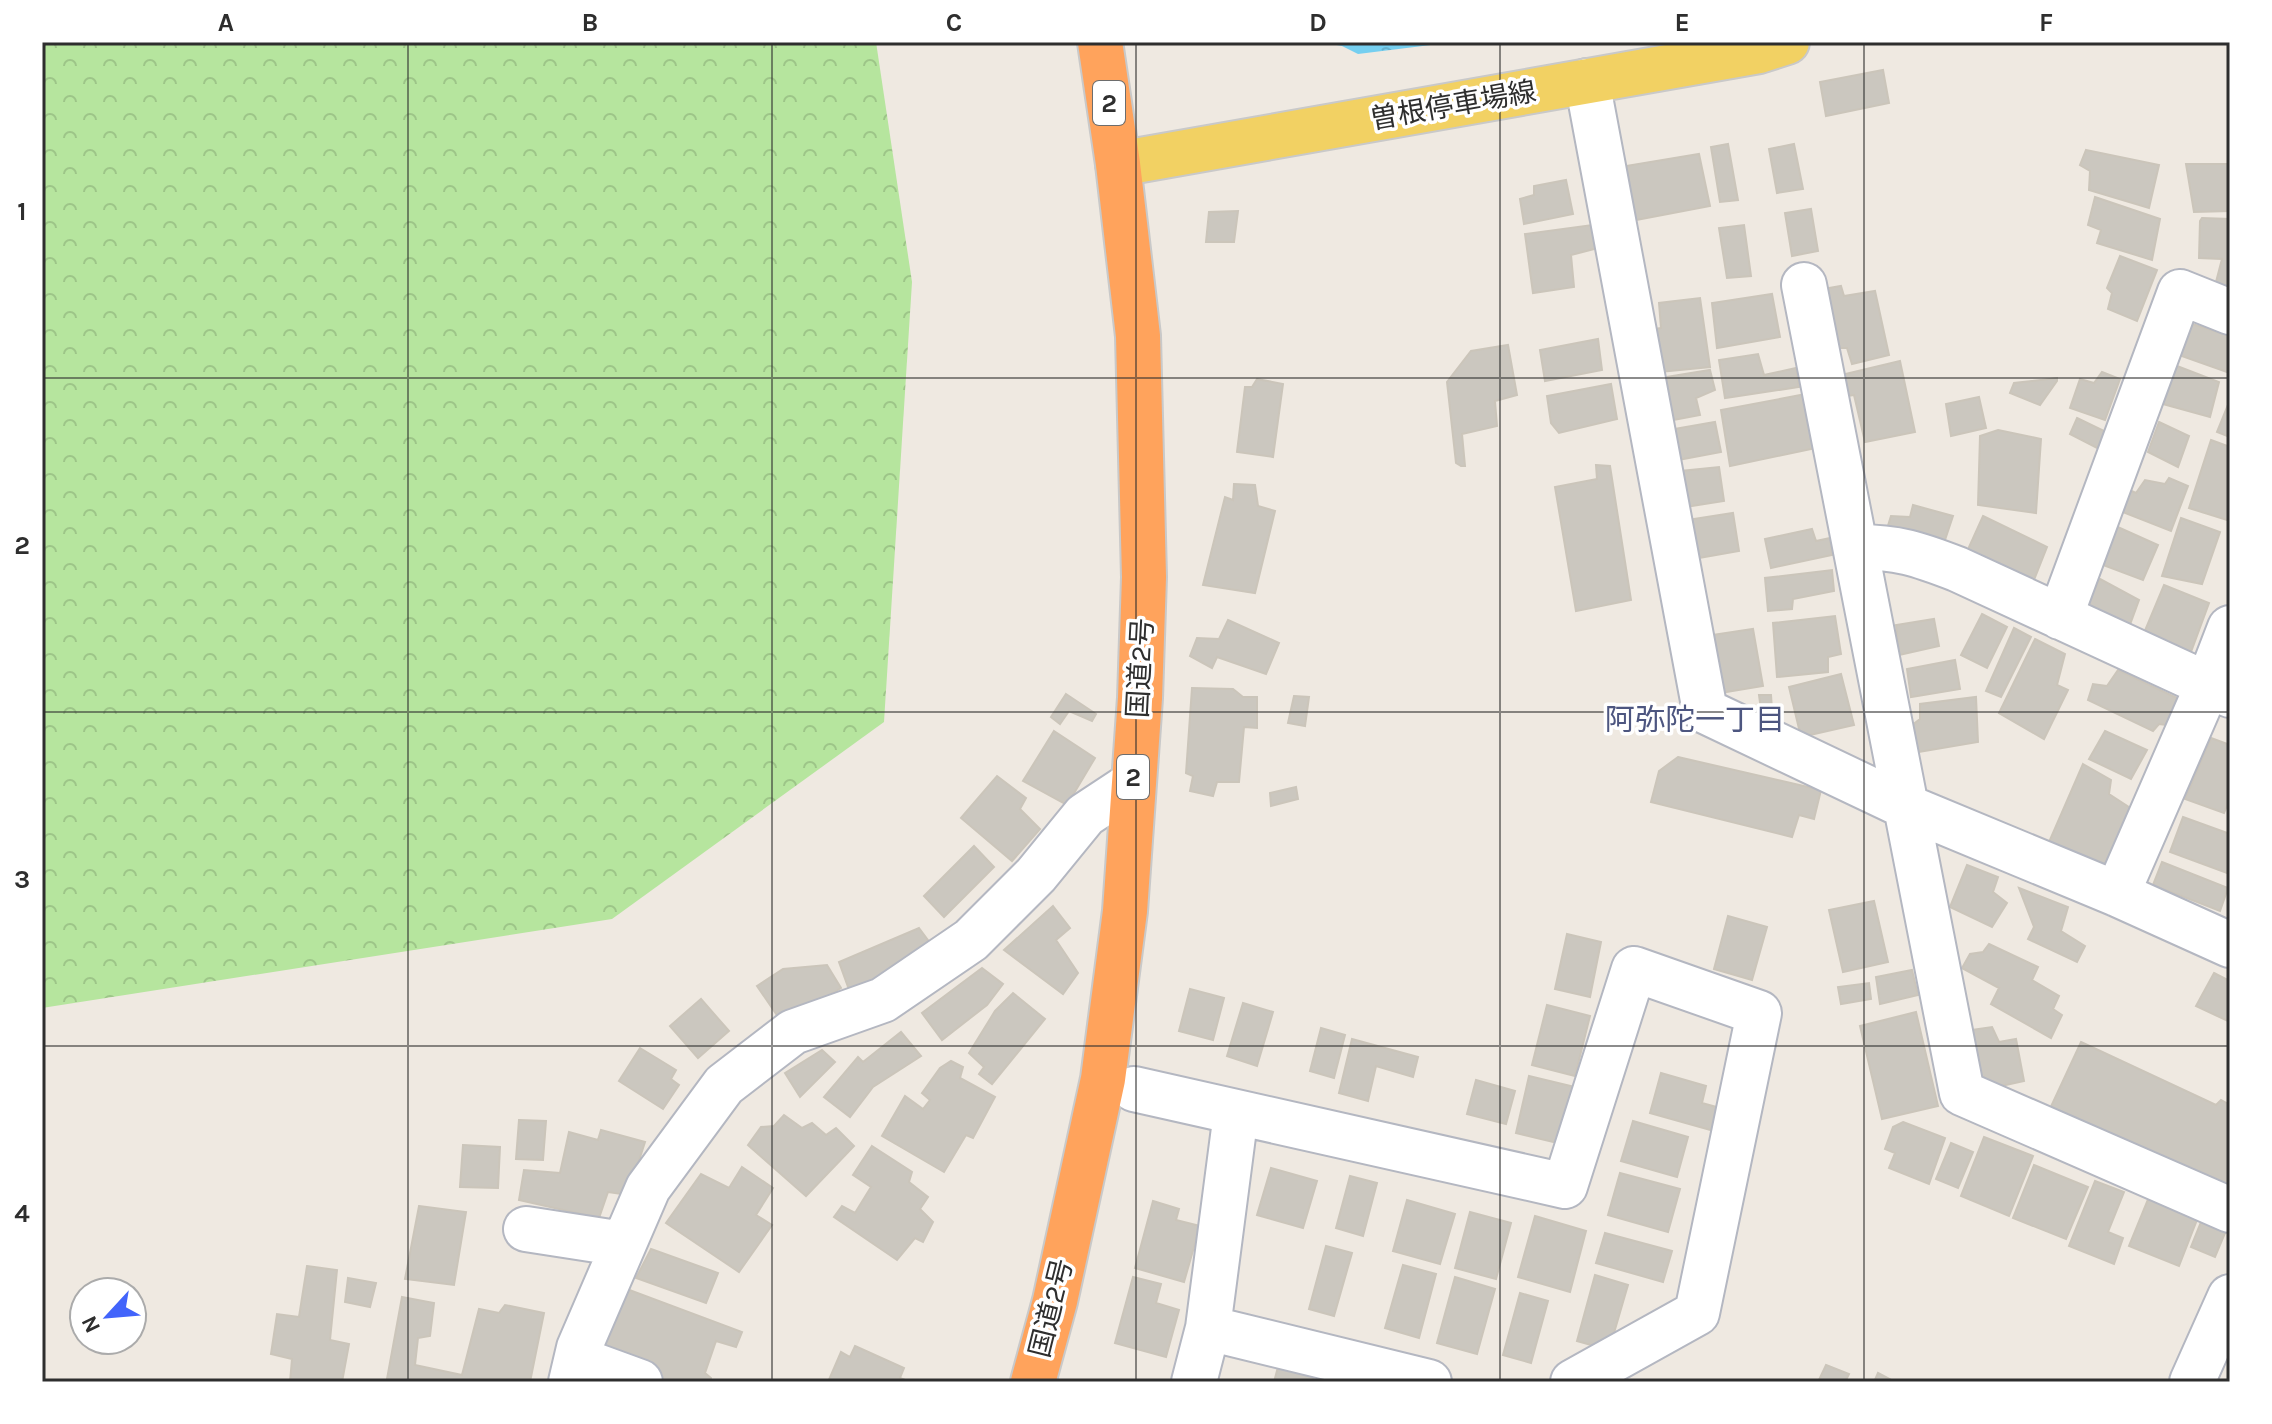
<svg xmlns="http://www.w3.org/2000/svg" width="2272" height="1424" viewBox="0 0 2272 1424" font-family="Karla,'Noto Sans JP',sans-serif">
<defs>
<pattern id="forest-crowns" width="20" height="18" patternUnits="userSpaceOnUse" patternTransform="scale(2)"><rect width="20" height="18" fill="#b6e59e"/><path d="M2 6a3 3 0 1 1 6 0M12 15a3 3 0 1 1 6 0" fill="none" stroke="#9dc588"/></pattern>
<pattern id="water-ripples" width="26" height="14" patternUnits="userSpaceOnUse" patternTransform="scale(2)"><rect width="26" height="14" fill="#75cff0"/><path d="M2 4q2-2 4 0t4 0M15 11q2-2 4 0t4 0" fill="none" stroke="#66b2ce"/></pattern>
</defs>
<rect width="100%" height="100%" fill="#efe9e1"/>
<path fill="url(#forest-crowns)" d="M42,42h834l36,240 -28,440 -272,197 -570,89z"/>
<path fill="url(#water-ripples)" d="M1320,42h135l-97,12 -16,-8z"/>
<path fill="#cbc7bf" stroke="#cbc5ba" stroke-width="2" d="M1883,70l6,33 -63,13 -6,-34z
M1728,144l10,56 -18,2 -9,-55z
M1794,144l9,45 -26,4 -8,-44z
M2086,150l73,15 -10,43 -60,-18 1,-19 -10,-6z
M1699,154l11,52 -74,14 -10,-54z
M2186,164h44v47l-36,1z
M1566,180l7,34 -49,10 -4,-25 14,-4v-9z
M2095,197l65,22 -8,41 -55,-17 4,-13 -13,-5z
M1811,209l7,42 -26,5 -7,-43z
M1238,211l-4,31h-28l3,-30z
M2202,218l28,1v69l-14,-6 6,-23 -23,-1 1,-37z
M1592,225l6,23 -27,7 3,32 -41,6 -8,-59z
M1744,225l7,51 -24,2 -8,-50z
M2120,256l37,14 -20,51 -29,-12 4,-16 -5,-5z
M1841,286l3,10 31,-5 14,64 -37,9 -5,-16h-11l-13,-59z
M1772,294l8,43 -63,11 -5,-45z
M1700,298l10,69 -50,5 -6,-43 7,-1 -2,-25z
M2183,321l47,15v37l-57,-20z
M1598,339l4,31 -57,11 -5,-31z
M1508,345l9,50 -22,6 2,25 -35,8 3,32h-4l-5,-3 -9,-81 24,-31z
M1758,354l6,21 32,-7 3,19 -74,11 -6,-38z
M1900,361l15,71 -50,10 -11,-47 -14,2 -3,-21z
M2177,366l42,16 -9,35 -47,-13z
M1710,370l5,20 -19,8 4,17 -27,5 -7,-43z
M2102,372l18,7 -15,41 -35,-12 10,-29 14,4z
M2057,378v3l-17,24 -30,-12 4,-10z
M1257,379l26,5 -10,73 -36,-5 8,-65h7z
M1611,384l6,35 -58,14 -8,-10 -4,-27z
M1806,394l10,54 -86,18 -9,-56z
M1979,397l7,31 -35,8 -5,-32z
M2230,400v37l-13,-5z
M2077,418l29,14 -9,16 -27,-14z
M1715,422l6,30 -43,8 -4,-31z
M2159,422l30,14 -11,31 -30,-15z
M1998,430l43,9 -5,74 -58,-8 2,-69z
M2211,440l19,7v74l-41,-13z
M1596,465l14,1 21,134 -55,11 -21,-124 42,-8z
M1719,467l5,34 -39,6 -4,-36z
M2169,478l19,8 -17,45 -56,-22 10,-21 11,5 9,-13 20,4z
M1234,484l21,1 3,21 17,5 -20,82 -52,-8 22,-88 8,3z
M1913,505l40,11 -12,36 -55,-20 5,-16 19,1z
M1733,513l6,38 -46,8 -6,-39z
M1983,516l64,31 -15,38 -67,-29z
M2181,518l39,14 -18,52 -40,-8z
M2111,524l47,21 -15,35 -48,-18z
M1812,529l4,12 14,-3 2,17 -61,13 -6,-29z
M1832,570l2,21 -41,8 -1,10 -24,2 -3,-33z
M2100,579l39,21 -11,30 -43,-24z
M2164,585l45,18 -18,49 -47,-19z
M1982,614l25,13 -20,41 -26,-13z
M1835,616l6,38 -13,3v15l-51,5 -4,-54z
M1934,619l5,27 -40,9 -3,-30z
M1228,620l51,23 -13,31 -49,-17 -5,11 -22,-12 7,-18 22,1z
M2014,628l17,9 -30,60 -15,-6z
M1753,629l10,57 -43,7 -8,-58z
M2035,639l30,15 -8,31 11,5 -24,49 -45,-26z
M1955,660l5,29 -49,8 -4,-28z
M2118,670l59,28 -11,27 -7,-1 -6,7 -65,-31 5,-16 14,2z
M1841,674l13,51 -53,12 -12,-50z
M1192,688l41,1 10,8h14v31l-13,-1 -5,55h-22l-4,14 -23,-5 3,-15 -7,-3z
M1066,694l30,20 -4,7 -23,-10 -9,13 -9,-7z
M1759,695h12l2,29 -10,1z
M1294,696l15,1 -4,29 -17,-3z
M1976,697l2,45 -60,10 -7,-26 9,-7v-15z
M1054,731l41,27 -28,47 -44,-24z
M2105,731l42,19 -16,29 -42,-20z
M2211,738l19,7v53l-6,15 -39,-14z
M1678,757l143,33 -7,29 -15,-4 -7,22 -141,-35 8,-31z
M2083,764l28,16 -2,14 23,15 -31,65 -55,-25z
M997,776l29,22 -6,11 20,20 -28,32 -51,-43z
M1296,787l2,12 -27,7 -1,-13z
M2183,817l47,17v40l-60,-22z
M974,846l20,21 -50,50 -20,-21z
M2162,862l66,26 -8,23 -67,-26z
M1967,865l31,12 -5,15 14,11 -15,24 -42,-20z
M2019,888l49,19 -7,24 24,15 -8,16 -49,-23 6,-12z
M1874,901l14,61 -45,10 -14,-62z
M1053,906l17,22 -14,12 22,33 -15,21 -59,-44z
M1728,916l39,11 -15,53 -38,-11z
M919,928l17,23 -85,44 -12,-33z
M1567,934l34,8 -11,55 -35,-8z
M1989,944l49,23 -6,13 27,16 -6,13 9,6 -11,23 -60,-34 8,-16 -37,-20 8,-14 13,-2z
M827,965l14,23 -58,36 -26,-38 26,-17z
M982,968l21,16 -16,21 -45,35 -20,-27z
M1912,970l6,25 -38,9 -4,-27z
M2214,973l16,8v41l-34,-16z
M1869,983l2,16 -30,5 -3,-17z
M1190,989l34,9 -11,42 -34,-9z
M1013,993l32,26 -53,65 -13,-10 5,-7 -15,-14 26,-42z
M701,999l28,32 -31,27 -28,-32z
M1243,1003l30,9 -16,54 -30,-10z
M1547,1005l43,11 -15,60 -43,-11z
M1916,1012l22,94 -56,13 -22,-93z
M1992,1027l7,15 17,-3 8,42 -41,9 -12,-60z
M1321,1028l24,7 -11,43 -24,-7z
M901,1032l20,24 -48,31 -23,30 -26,-20 34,-40 5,5z
M1352,1039l66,18 -5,20 -37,-11 -8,35 -29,-8z
M2081,1042l135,63 5,-5 9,5v88l-182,-80z
M640,1048l36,22 -5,9 8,6 -16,24 -44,-28z
M822,1050l13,12 -35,35 -15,-24z
M951,1061l12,6 -3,11 35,19 -22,41 -7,-3 -22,37 -62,-36 23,-40 18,13 7,-9 -8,-7 18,-25z
M1661,1073l45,13 -4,17 18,5 -6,23 -64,-18z
M1529,1076l50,12 -13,57 -50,-12z
M1476,1080l39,11 -9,33 -39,-10z
M784,1115l18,13 10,-5 14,12 10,-7 18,18 -48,50 -58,-51 13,-18 13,-1z
M519,1120l27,1 -3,39 -27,-1z
M1633,1121l55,16 -11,40 -56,-16z
M1903,1122l42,16 -16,46 -40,-16 6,-15 -10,-4 8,-22z
M601,1130l44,12 -17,53 -20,-3 -9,26 -80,-18 5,-30 36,3 9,-41 29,8z
M1984,1137l49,19 -24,60 -48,-20z
M1951,1143l22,9 -15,36 -22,-9z
M463,1145l37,2 -2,41 -38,-1z
M872,1146l40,26 -3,10 19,15 -8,12 13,13 -10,20 -8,-4 -18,22 -63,-43 8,-11 13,7 16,-26 -18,-12z
M2034,1165l54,22 -22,52 -53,-21z
M742,1167l31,21 -17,27 16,10 -33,47 -73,-49 35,-49 28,14z
M1271,1168l46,13 -14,47 -46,-13z
M1620,1173l60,16 -12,43 -60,-17z
M1350,1176l27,7 -14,53 -27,-8z
M2095,1181l29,11 -16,40 15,6 -9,26 -45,-18z
M2151,1192l49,20 -21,54 -50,-20z
M1407,1200l48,14 -15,50 -47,-13z
M1153,1201l26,8 -3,11 24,6 -16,56 -49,-14z
M419,1206l47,6 -12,73 -49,-6z
M1470,1212l41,11 -15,56 -41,-11z
M2205,1212l25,9 -15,36 -24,-10z
M1535,1216l51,15 -16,61 -52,-15z
M1605,1233l67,18 -9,31 -67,-19z
M1326,1246l26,7 -18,63 -25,-7z
M651,1249l67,24 -12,30 -70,-25z
M1403,1265l33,9 -17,64 -34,-10z
M307,1266l30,4 -7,70 19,4 -7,38h-52l2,-23 -21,-5 6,-40 22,3z
M1595,1275l33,10 -19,65 -32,-9z
M1133,1277l28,7 -5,19 23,7 -13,47 -51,-14z
M1455,1277l40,12 -18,65 -40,-11z
M348,1278l28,5 -6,24 -25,-5z
M624,1288l118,44 -6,15 -20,-6 -11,32 6,5 -1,4h-50l-60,-23z
M1520,1293l28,8 -17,62 -28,-8z
M402,1297l32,6 -4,33 -12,2 -3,27 47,10 17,-66 20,4 6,-8 39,8 -14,69h-127l-16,-3z
M855,1346l49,22 -4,10 10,4h-82l13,-30 9,5z
M1826,1365l23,9 -4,8h-27z
M1278,1367l36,10 -2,5h-38z
M1878,1373l17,9h-21z"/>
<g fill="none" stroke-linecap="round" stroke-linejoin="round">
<defs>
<path id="minor" d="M1587,81l118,630 202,96 210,87 113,51
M1804,285l158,808 268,117
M1856,547c42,0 62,7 101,22l273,126
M2060,617l120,-325 50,20
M2117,894l91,-209 22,-57
M1134,1089l431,97 69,-217 125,44 -62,300 -124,69
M526,1229l97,15
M1208,1328l221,54
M577,1359l63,23
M571,1382l8,-34 69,-160 76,-103 69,-53 90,-32 88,-60 65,-65 49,-60 47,-31
M1194,1382l14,-54 28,-215
M2192,1382l38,-85"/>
<path id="major" d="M1118,164l641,-113 28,-9"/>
<path id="highway" d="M1033,1382l22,-81 48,-222 22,-168 15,-213 4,-121 -6,-241 -20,-172 -18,-122"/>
</defs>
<use href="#minor" stroke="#b4b7c1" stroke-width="48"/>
<use href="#major" stroke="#c9c9c9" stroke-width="48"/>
<use href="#highway" stroke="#c9c9c9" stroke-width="48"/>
<use href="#minor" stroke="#fff" stroke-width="44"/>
<use href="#major" stroke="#f2d163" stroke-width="44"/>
<use href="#highway" stroke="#ffa35c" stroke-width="44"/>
</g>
<path fill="none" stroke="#2e2e2e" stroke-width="2" stroke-opacity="0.55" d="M408,42v1340M772,42v1340M1136,42v1340M1500,42v1340M1864,42v1340M42,378h2188M42,712h2188M42,1046h2188"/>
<g text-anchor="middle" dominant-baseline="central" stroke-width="7" stroke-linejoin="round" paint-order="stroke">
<g fill="#fff" stroke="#6d6d6d" stroke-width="2">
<rect x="1093" y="81" width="32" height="44" rx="6"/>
<rect x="1117" y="755" width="32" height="44" rx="6"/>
</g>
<g font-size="26" font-weight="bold" fill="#2e2e2e">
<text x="1109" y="103">2</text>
<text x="1133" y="777">2</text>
</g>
<g font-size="28" fill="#2e2e2e" stroke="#fff">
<text transform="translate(1453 105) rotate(-10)">曽根停車場線</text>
<text transform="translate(1140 668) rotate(-87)">国道2号</text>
<text transform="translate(1051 1308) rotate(-76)">国道2号</text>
</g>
<g font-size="30" fill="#4d5680" stroke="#fff">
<text x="1695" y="720">阿弥陀一丁目</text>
</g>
</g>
<rect width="2272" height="1424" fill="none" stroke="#ffffff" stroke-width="88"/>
<g transform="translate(108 1316) rotate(244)"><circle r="38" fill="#ffffff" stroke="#ababab" stroke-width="2"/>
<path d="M0-6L14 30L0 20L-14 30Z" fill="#4264fb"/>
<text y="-12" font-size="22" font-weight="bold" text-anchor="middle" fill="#2e2e2e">N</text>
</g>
<rect x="44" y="44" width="2184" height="1336" fill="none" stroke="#2e2e2e" stroke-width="3"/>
<g font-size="26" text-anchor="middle" font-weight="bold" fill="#2e2e2e">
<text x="226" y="31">A</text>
<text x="590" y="31">B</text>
<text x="954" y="31">C</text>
<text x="1318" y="31">D</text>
<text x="1682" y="31">E</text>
<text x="2046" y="31">F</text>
<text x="22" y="220">1</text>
<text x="22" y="554">2</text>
<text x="22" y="888">3</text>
<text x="22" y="1222">4</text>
</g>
</svg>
